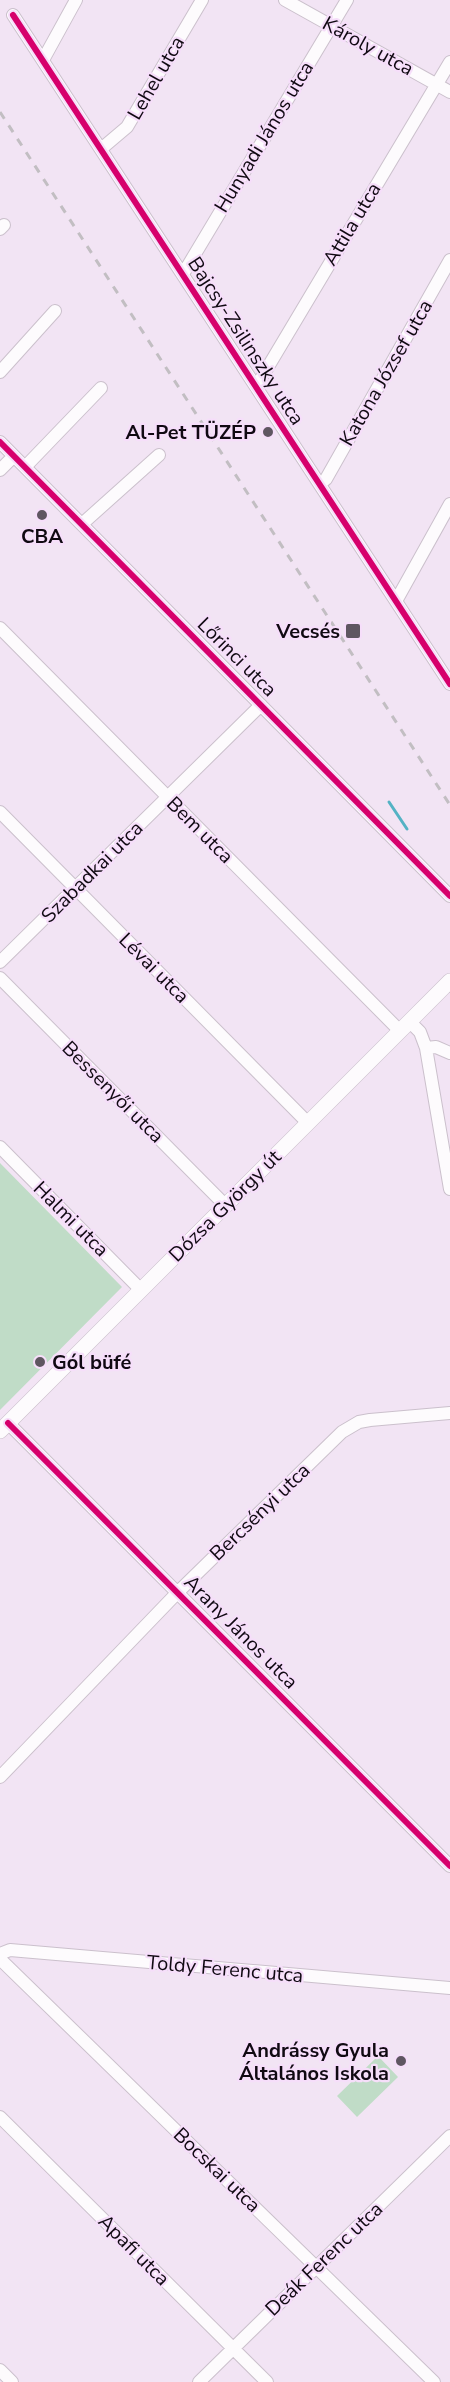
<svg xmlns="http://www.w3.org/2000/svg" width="450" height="2382" viewBox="0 0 450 2382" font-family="'Nunito Sans',sans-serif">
<rect width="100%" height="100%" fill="#f2e4f4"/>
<path fill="#c0dcc7" d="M0,1163l122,124 -122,123z
M378,2056l20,21 -41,40 -20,-21z"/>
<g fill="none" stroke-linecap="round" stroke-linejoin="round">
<path stroke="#54b2c4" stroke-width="3" d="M389,802l18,27"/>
<defs>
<path id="minor" d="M285,0l165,92
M13,15l437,669
M43,60l33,-60
M101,149l26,-22 75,-127
M0,229l4,-4
M183,274l164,-274
M0,372l55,-61
M256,387l194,-325
M0,442l450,454
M25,467l76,-79
M0,470l14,-14
M320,484l6,-5 124,-219
M82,524l77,-69
M396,601l54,-97
M0,628l400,403
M0,812l308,311
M0,962l261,-257
M0,978l226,228
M410,1022l10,10 6,16 24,141
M426,1048l10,-1 14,6
M0,1147l141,143
M8,1423l442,443
M0,1777l178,-185 164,-160 17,-10 11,-2 80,-7
M0,1954l10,-4 440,38
M0,1959l434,423
M0,2117l267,265
M0,2370l12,12
M199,2382l251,-246"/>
<path id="major" d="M0,1431l450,-450"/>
</defs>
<use href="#minor" stroke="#cbc0cc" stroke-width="14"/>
<use href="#major" stroke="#cbc0cc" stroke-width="16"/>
<use href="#minor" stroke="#fdfbfd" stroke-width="12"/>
<use href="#major" stroke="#fdfbfd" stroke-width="15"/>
<path stroke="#c2bec2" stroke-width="3" stroke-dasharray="8 8" stroke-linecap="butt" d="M0,112l450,693"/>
<defs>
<path id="cycleway" d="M13,15l437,669
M0,442l450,454
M8,1423l442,443"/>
</defs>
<use href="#cycleway" stroke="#f6defa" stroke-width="10"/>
<use href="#cycleway" stroke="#d6006c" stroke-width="6"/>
</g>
<g fill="#5f5661" stroke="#f6defa" stroke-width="2">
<circle cx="268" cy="432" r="6"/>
<circle cx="42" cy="515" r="6"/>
<rect x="345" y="623" width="16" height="16" rx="3"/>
<circle cx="40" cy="1362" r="6"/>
<circle cx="401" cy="2061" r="6"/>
</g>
<g text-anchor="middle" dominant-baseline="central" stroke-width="4.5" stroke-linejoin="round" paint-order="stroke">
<g font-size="20" fill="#100912" stroke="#f6defa">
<text transform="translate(368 46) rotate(29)">Károly utca</text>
<text transform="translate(156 78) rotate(-60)">Lehel utca</text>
<text transform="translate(264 137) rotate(-59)">Hunyadi János utca</text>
<text transform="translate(352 224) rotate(-59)">Attila utca</text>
<text transform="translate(246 341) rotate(57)">Bajcsy-Zsilinszky utca</text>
<text transform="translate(386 373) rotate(-60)">Katona József utca</text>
<text transform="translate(237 657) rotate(45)">Lőrinci utca</text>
<text transform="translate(200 830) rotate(45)">Bem utca</text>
<text transform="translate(92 872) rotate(-45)">Szabadkai utca</text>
<text transform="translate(154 968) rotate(45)">Lévai utca</text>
<text transform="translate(113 1092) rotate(45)">Bessenyői utca</text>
<text transform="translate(225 1206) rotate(-45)">Dózsa György út</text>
<text transform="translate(71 1219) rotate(45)">Halmi utca</text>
<text transform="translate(260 1512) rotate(-44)">Bercsényi utca</text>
<text transform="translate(241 1632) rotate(45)">Arany János utca</text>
<text transform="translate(225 1969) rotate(5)">Toldy Ferenc utca</text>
<text transform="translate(217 2170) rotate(44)">Bocskai utca</text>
<text transform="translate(134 2250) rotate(45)">Apafi utca</text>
<text transform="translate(324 2259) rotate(-44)">Deák Ferenc utca</text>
</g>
<g font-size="20" font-weight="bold" fill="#100912" stroke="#f6defa" text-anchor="end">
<text x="256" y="432">Al-Pet TÜZÉP</text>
<text x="42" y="536" text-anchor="middle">CBA</text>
<text x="340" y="631">Vecsés</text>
<text x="52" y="1362" text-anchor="start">Gól büfé</text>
<text x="389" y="2050">Andrássy Gyula<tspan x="389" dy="23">Általános Iskola</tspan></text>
</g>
</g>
</svg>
